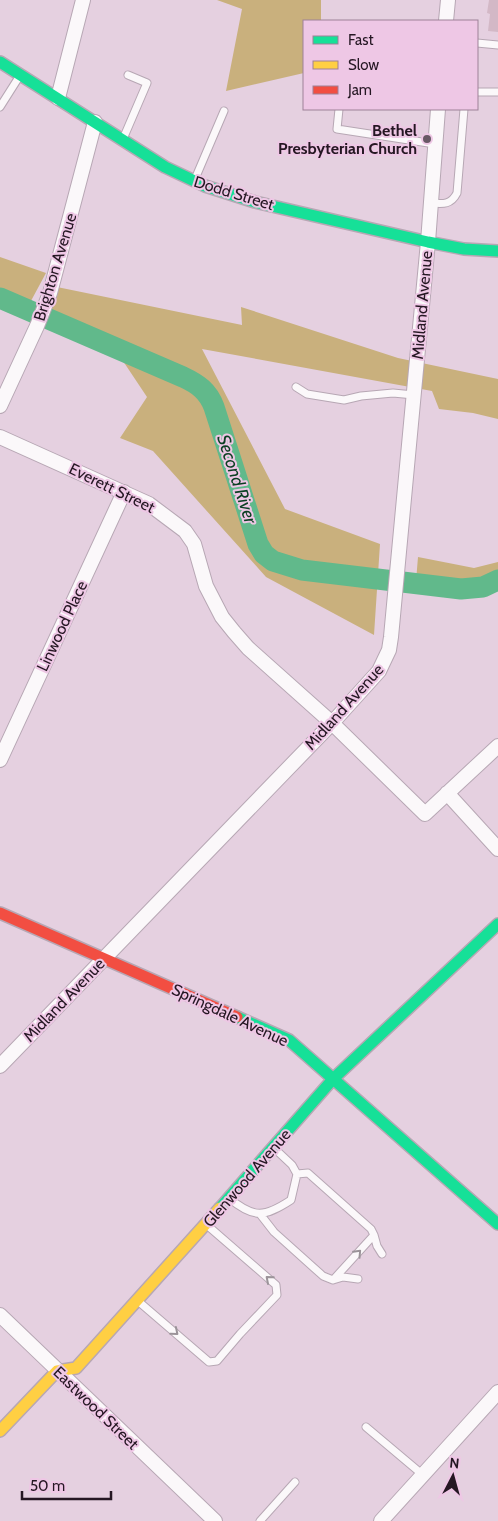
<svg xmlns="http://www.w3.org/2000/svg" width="498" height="1521" viewBox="0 0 498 1521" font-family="Cabin,sans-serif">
<rect width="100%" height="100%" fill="#e5d0e0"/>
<path fill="#c9b07d" d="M217,0h104v21h-17v52l-78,18 16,-82z
M0,257l46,16 -21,39 -25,-9z
M57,287l185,38 -1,-18 157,51 100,21v40l-25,-6 -34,-4 -7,-18 -230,-42 83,160 95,35 -6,91 -108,-58 -113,-126 -33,-13 27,-41 -26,-39 -80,-34z
M418,557l56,11 24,-6v22l-8,4 -74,-7z"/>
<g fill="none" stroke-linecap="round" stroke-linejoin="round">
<path stroke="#61b98b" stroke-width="21" d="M0,298l183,79c15,7 25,14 31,30l44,137 6,10 9,7 29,9 159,19 22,-2 15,-7"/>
</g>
<path fill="#d3b8c6" d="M489,0h9v32l-10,-1 2,-17 -3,-1z"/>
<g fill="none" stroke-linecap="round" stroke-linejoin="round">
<defs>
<path id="lane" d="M477,43l21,2
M477,92h21
M0,107l19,-30
M339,109l-2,20 98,15
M123,139l24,-56 -19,-8
M195,179l29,-68
M431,203c12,1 20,2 26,-10l7,-84
M296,387l11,7 37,6 17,-4 32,-3 21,2
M229,1198c25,21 36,19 62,2l6,-26 -5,-9 -18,-17
M260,1214l14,18 49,44 10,4 41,-45 -3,-6 -63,-56 -11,1
M374,1235l3,11 5,8
M333,1280l10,-3 15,2
M138,1301l71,61 8,-1 23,-27 37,-39 -1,-10 -68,-59
M366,1427l57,48
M260,1521l35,-39"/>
<path id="street" d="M446,21l2,-21
M58,98l25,-98
M0,406l37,-80 13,-33 45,-171
M0,437l149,67 36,27 9,13 12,42 16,31 12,15 14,16 84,75 93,91 73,-68
M0,760l124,-268
M447,793l51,56
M0,1066l332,-343 47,-52 10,-21 2,-13 37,-395 10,-133
M0,1315l215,206
M381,1521l117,-129"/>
<path id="fast" d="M0,62l165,105 40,19 50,16 173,40 36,7 34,2
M237,1017l52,23 209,184
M220,1208l113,-129 165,-155"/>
<path id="slow" d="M0,1431l57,-60 19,-3 144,-160"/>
<path id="jam" d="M0,913l237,104"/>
</defs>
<use href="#lane" stroke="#b7a7b4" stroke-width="9"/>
<use href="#street" stroke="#b7a7b4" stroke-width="16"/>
<use href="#fast" stroke="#b7a7b4" stroke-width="14"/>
<use href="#slow" stroke="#b7a7b4" stroke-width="14"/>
<use href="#jam" stroke="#b7a7b4" stroke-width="14"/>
<use href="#lane" stroke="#fbf8fa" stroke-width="7"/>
<use href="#street" stroke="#fbf8fa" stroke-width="14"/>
<use href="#fast" stroke="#16e098" stroke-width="11"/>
<use href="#slow" stroke="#ffcf43" stroke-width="11"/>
<use href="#jam" stroke="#f24e42" stroke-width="11"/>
</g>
<defs><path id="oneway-chevron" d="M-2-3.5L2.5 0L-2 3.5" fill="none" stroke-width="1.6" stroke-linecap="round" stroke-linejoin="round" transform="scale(1.25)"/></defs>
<g stroke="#9b9399">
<use href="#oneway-chevron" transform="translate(358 1253) rotate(-47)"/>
<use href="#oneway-chevron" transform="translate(269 1279) rotate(-139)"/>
<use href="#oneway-chevron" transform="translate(175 1332) rotate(40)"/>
</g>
<circle fill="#685865" stroke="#eec7e5" stroke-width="2" cx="427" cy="139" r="5"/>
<g text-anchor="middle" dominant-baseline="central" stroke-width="4" stroke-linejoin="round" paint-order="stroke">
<g font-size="16" font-weight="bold" fill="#251723" stroke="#eec7e5" text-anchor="end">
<text x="417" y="130">Bethel<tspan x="417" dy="18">Presbyterian Church</tspan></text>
</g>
<g font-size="16" fill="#251723" stroke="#eec7e5">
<text transform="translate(234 193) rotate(17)">Dodd Street</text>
<text transform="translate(55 267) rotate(-73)">Brighton Avenue</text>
<text transform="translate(422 305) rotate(-85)">Midland Avenue</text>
<text transform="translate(112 488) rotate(26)">Everett Street</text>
<text transform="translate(62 626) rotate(-65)">Linwood Place</text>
<text transform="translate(344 707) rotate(-48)">Midland Avenue</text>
<text transform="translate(64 1000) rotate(-46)">Midland Avenue</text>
<text transform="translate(230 1015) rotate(25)">Springdale Avenue</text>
<text transform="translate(247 1178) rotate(-49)">Glenwood Avenue</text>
<text transform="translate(96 1408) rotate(44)">Eastwood Street</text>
</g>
<g font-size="18" font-style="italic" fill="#0c4023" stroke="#eec7e5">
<text transform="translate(237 479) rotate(72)">Second River</text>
</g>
</g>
<rect x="303" y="20" width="175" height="90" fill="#eec7e5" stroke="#9e8197"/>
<rect x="313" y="36" width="25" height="8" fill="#16e098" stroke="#9e8197"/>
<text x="348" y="45" font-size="15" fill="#251723">Fast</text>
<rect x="313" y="61" width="25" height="8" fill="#ffcf43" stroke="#9e8197"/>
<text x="348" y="70" font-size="15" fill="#251723">Slow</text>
<rect x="313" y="86" width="25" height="8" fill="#f24e42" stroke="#9e8197"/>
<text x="348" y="95" font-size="15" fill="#251723">Jam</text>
<g transform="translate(453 1476) rotate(6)" stroke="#eec7e5" stroke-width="4" paint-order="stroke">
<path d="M0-4L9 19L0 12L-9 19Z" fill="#251723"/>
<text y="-8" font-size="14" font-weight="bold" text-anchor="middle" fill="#251723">N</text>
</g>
<path d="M22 1491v8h89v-8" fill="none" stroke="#251723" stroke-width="2.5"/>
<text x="30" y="1491" font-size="15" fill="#251723" stroke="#eec7e5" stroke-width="4" paint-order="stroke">50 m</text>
</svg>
